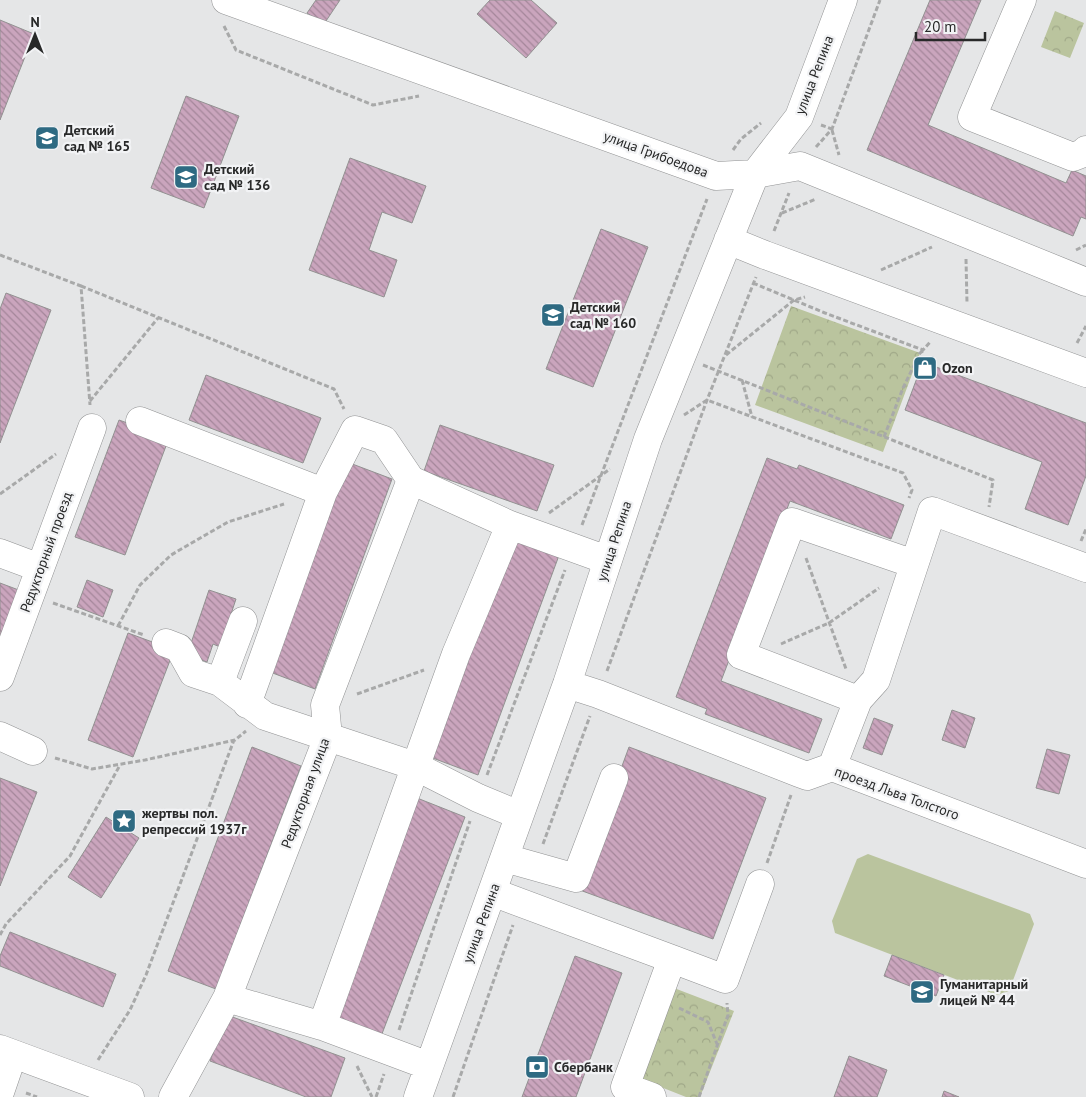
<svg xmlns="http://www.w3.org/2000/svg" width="1086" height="1097" viewBox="0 0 1086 1097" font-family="'PT Sans',sans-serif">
<defs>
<pattern id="park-crowns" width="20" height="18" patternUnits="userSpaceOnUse" patternTransform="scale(1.25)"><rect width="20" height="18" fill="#bac49e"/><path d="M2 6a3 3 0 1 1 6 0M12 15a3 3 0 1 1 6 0" fill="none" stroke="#a0a888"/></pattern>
<pattern id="building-back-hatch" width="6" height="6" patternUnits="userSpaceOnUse" patternTransform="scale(1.25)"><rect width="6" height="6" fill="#caa5bd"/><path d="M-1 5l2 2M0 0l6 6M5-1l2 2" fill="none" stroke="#a4869a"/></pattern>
</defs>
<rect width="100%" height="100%" fill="#e5e6e7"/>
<path fill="url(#park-crowns)" d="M1055,11l29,12 -14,35 -29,-11z
M791,306l129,47 -37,99 -128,-47z
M674,988l60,23 -34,86h-14l-48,-19z"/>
<path fill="#bac49e" d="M868,854l162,60 4,10 -25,67 -12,4 -162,-62 -3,-12 25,-62z"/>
<path fill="url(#building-back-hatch)" stroke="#929191" d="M316,0h24l-16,24 -17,-11z
M490,0h41l26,23 -31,35 -49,-44z
M930,0h51l-53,125 138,58 6,-13 14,6v43l-5,-2 -8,19 -206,-86z
M0,20l34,14 -34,86z
M186,96l53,20 -35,92 -53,-20z
M350,158l76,28 -14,37 -30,-11 -13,38 28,10 -13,37 -75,-27z
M601,229l47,18 -55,140 -47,-18z
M6,293l45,17 -51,133v-134z
M923,362l163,61v53l-18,49 -43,-16 17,-47 -137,-52z
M206,375l115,43 -18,45 -114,-43z
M119,420l50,18 -44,117 -50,-18z
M440,425l114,40 -17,46 -113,-40z
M767,458l30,11 2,-4 105,40 -13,34 -101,-38 -69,180 101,38 -13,34 -104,-39 2,-5 -31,-12z
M347,462l45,17 -77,210 -45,-17z
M513,533l48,17 -83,225 -48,-18z
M87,580l26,10 -10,27 -26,-10z
M0,583l24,9 -24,67z
M209,590l27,9 -16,48 -7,-3 -6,18 -20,-7z
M128,633l46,17 -41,107 -45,-17z
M952,710l23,8 -10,30 -23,-8z
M874,718l19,7 -11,30 -19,-7z
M252,747l49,19 -85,223 -48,-18z
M629,747l137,51 -53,141 -136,-50z
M1047,749l23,6 -11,39 -23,-6z
M0,778l37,14 -37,94z
M417,798l48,19 -85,222 -49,-19z
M106,817l33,21 -38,60 -33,-21z
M10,932l106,42 -13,33 -103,-41v-10z
M892,955l52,20 -8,21 -52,-20z
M575,956l47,17 -46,124h-54z
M227,1015l118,43 -14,39h-25l-96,-36z
M849,1056l38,14 -10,27h-43z
M944,1091l15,6h-17z"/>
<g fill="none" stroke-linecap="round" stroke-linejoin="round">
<defs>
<path id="minor" d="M226,0l490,176 39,-2 45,-8 286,116
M1022,0l-50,117 101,40 10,-4 3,-3
M728,240l37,15 321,118
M140,421l183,71 32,-62 29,10 27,40 99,45 97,35
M0,553l40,15
M166,643l13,5 14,25 27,9 45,34 150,50 63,32 41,17
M0,677l92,-249
M220,682l23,-61
M567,684l31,10 201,79 8,3 25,-9 254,97
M858,700l-117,-45 51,-133 122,42
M247,704l76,-212
M0,736l33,15
M832,767l26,-67 18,-20 56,-169 154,57
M505,858l71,20 38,-100
M492,892l180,67 -47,128 27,10
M672,959l53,20 35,-95
M227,998l95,28 134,-372 54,-129
M322,1026l107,40
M0,1049l130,48
M0,1092l13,-38
M173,1097l54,-99 101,-261 -3,-32 86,-225
M418,1097l149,-413 81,-245 107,-265 44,-57 44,-117"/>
</defs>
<use href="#minor" stroke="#919293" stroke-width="29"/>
<path stroke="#a8a9a9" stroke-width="3" stroke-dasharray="5 2.5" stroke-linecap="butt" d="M224,26l12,24 137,55 46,-9
M821,125l11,4
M832,130l7,25
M816,147l16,-18 48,-129
M733,150l8,-11 20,-16
M782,213l34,-14
M774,231l15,-38
M1076,250l10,-5
M0,255l81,31 9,119
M966,259l1,44
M881,270l51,-23
M753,283l72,30 98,37 8,-9
M81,286l253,103 10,20
M1077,343l9,-17
M726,355l68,-55 11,-3
M703,365l290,115 -4,27
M742,380l10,37
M90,401l68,-83
M684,415l23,-15 196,73 9,17 -3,8
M884,437l19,-49 17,-35 3,-2
M0,494l56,-40
M549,513l61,-44
M582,525l125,-326
M1081,541l5,-12
M806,558l40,111
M53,603l91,32
M118,626l22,-41 31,-30 57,-33 56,-18
M781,644l48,-21 50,-35
M607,671l100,-271 49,-123
M357,694l67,-24
M55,758l37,11 53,-9 90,-20 11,-9
M487,775l78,-205
M543,844l47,-128
M767,863l24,-68
M0,935l6,-11 64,-68 50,-91
M679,1008l29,14 9,22
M399,1030l71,-209
M98,1060l32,-50 16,-35 88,-235
M357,1066l15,31
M26,1093l11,4
M376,1097l8,-23
M453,1097l60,-172
M699,1097l29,-82 -1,-12"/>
<use href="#minor" stroke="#fff" stroke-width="28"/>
</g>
<defs>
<symbol id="school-square" viewBox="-11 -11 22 22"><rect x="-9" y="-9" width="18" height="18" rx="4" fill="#2e6a82" stroke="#f2f3f5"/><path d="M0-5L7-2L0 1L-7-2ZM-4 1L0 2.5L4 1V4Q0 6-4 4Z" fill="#fff"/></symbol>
<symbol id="shop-square" viewBox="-11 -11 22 22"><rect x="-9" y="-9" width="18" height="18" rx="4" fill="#2e6a82" stroke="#f2f3f5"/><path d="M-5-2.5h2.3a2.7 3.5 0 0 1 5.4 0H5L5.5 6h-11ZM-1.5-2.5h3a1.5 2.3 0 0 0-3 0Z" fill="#fff"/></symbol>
<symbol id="sight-square" viewBox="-11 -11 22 22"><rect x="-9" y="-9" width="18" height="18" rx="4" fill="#2e6a82" stroke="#f2f3f5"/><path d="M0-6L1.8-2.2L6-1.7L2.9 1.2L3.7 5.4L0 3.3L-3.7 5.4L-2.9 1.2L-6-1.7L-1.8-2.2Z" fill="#fff"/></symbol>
<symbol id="bank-square" viewBox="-11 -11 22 22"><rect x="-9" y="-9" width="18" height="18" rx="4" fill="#2e6a82" stroke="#f2f3f5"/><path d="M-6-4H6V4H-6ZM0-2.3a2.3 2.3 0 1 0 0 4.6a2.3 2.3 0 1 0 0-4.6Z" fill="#fff"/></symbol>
</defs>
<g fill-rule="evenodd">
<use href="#school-square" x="33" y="124" width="28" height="28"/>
<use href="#school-square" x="172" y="163" width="28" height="28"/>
<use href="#school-square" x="539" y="301" width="28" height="28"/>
<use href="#shop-square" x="911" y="354" width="28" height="28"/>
<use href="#sight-square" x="110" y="807" width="28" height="28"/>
<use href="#school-square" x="908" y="978" width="28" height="28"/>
<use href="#bank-square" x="523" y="1053" width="28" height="28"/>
</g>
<g text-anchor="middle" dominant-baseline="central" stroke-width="4.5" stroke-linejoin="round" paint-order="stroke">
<g font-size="14" fill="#282929" stroke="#f2f3f5">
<text transform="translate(814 75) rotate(-69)">улица Репина</text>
<text transform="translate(656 154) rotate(20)">улица Грибоедова</text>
<text transform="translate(614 541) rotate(-72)">улица Репина</text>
<text transform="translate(46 552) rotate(-70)">Редукторный проезд</text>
<text transform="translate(305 793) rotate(-70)">Редукторная улица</text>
<text transform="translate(897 793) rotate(20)">проезд Льва Толстого</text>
<text transform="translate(481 923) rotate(-70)">улица Репина</text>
</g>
<g font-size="14" font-weight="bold" fill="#282929" stroke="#f2f3f5" text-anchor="start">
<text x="64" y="130">Детский<tspan x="64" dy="16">сад № 165</tspan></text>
<text x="204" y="169">Детский<tspan x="204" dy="16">сад № 136</tspan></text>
<text x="570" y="307">Детский<tspan x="570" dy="16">сад № 160</tspan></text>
<text x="942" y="368">Ozon</text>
<text x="142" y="813">жертвы пол.<tspan x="142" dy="16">репрессий 1937г</tspan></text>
<text x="940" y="984">Гуманитарный<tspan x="940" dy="16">лицей № 44</tspan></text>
<text x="554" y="1067">Сбербанк</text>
</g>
</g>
<g transform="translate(35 35)" stroke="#f2f3f5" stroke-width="4" paint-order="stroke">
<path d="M0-4L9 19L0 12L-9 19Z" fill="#282929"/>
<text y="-8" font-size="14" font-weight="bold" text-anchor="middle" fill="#282929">N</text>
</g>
<path d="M916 32v8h69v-8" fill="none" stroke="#282929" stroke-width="2.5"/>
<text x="924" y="32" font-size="15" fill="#282929" stroke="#f2f3f5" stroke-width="4" paint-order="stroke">20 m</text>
</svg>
